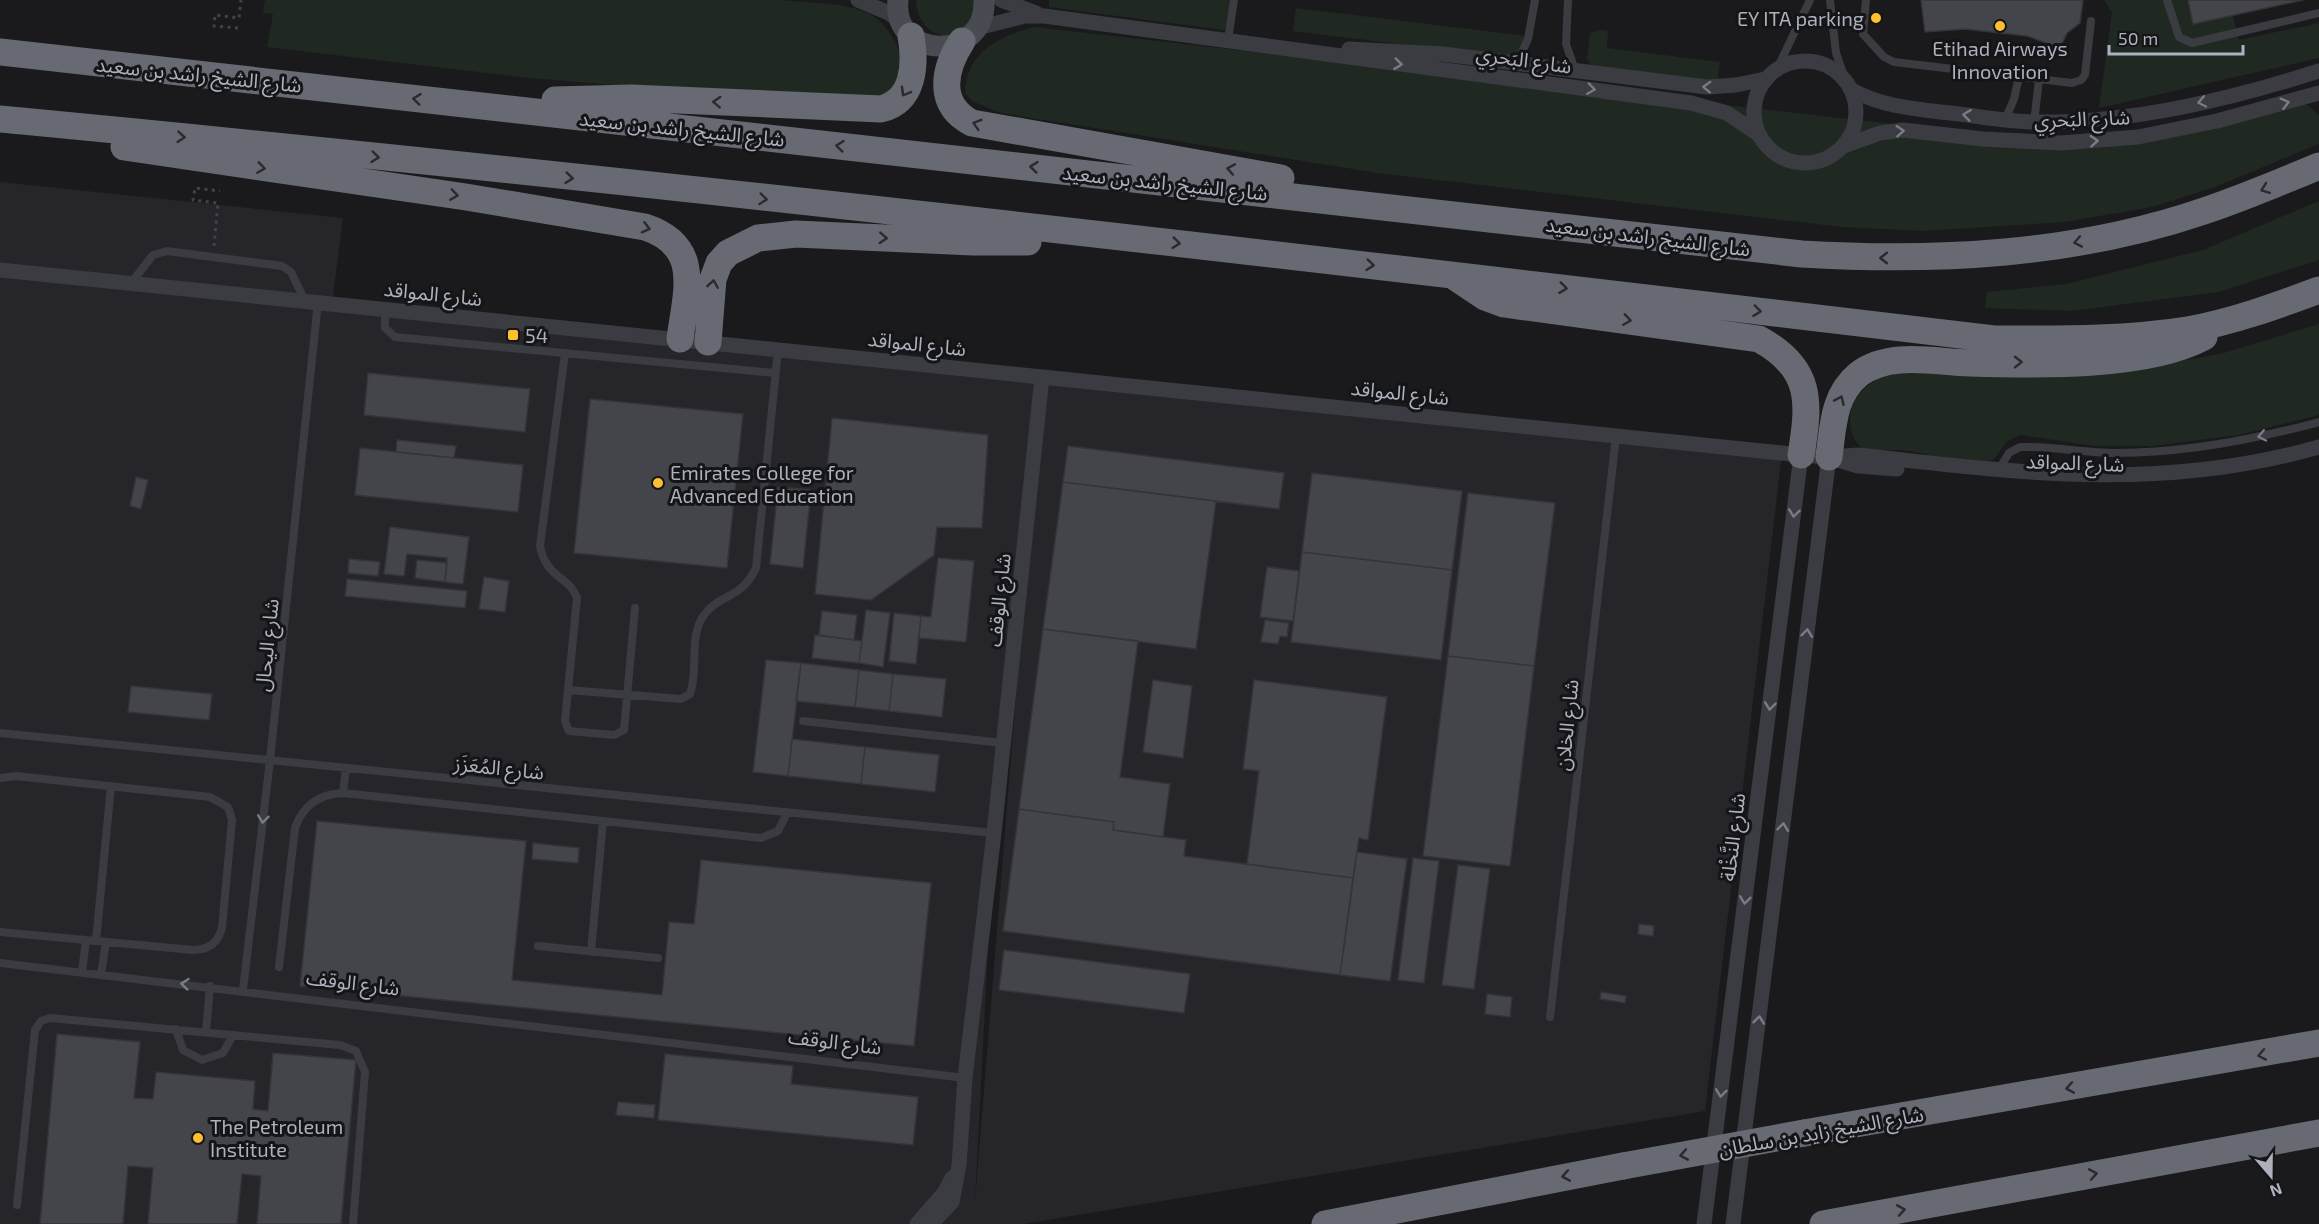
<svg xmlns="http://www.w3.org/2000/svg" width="2319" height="1224" viewBox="0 0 2319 1224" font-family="'Exo 2','Noto Sans Arabic',sans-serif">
<rect width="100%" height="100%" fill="#1a1a1d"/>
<path fill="#26262a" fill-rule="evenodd" d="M0,182l343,36 -11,85 1450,150 -77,658 -682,113h-1023zM1039,413l-64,788 19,-368z"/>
<path fill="#202921" d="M265,0h515c26,3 71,2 93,16 17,11 26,34 34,52l-8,23 -21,7 -216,-9 -132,-11 -263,-31 6,-33 -10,-1z
M916,0h63l-7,23c-5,3 -10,8 -16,10 -22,10 -40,-13 -40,-33z
M1049,0h180l6,8 -2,15 -9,7 -175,-23z
M2104,0h84l6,24 39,-9 6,25 80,-17v35l-220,50 13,-96z
M1296,8l230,28 -2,15 -11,7 -220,-27z
M1034,27l929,105c42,2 83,6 124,3 70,-3 140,-25 207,-41l25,21v29l-104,43 -63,20 -88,15 -141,9 -81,-4 -464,-54 -377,-60 -29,-12 -7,-8c1,-41 34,-56 69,-66z
M1600,30l8,1 -1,17 113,14 -3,20 -124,-15 -6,-8 3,-26z
M2319,201v59l-101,32 -146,19 -87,-3 2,-16 79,-8 137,-34z
M2319,324v91l-80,20 -87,11h-57l-75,-11 -13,6 -13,18c-22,9 -67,-7 -92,-9 -11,0 -26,2 -37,-1 -6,-2 -9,-8 -12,-13 -12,-32 15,-56 42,-67l233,2 96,-18z"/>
<path fill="#44454a" stroke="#343439" stroke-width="1.5" d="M1921,0h162l-3,23 -13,10 -7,15 -33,-12 -62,-7 -40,3z
M2188,0h115l-110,24z
M368,373l162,16 -5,43 -161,-17z
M590,399l153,15 -16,154 -153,-15z
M832,418l156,17 -6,93 -45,-1 -3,28 -63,45 -56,-6z
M397,440l59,6 -2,12 -58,-6z
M1068,446l216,27 -5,36 -216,-27z
M360,448l163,17 -5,47 -163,-17z
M1312,473l150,18 -10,79 -150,-18z
M136,477l12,3 -7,29 -11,-3z
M1063,482l153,19 -20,148 -153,-20z
M778,487l33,3 -8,78 -33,-4z
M1468,493l87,10 -21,163 -86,-10z
M390,527l79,10 -6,47 -18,-2 2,-24 -40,-4 -3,22 -20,-2z
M1302,552l150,18 -11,90 -150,-18z
M938,558l36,3 -8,81 -47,-4 2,-22 10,1z
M349,559l31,3 -2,14 -30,-3z
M417,560l30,3 -2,19 -30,-4z
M1267,567l32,4 -6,50 -33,-4z
M484,577l25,4 -4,31 -26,-3z
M347,579l120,12 -2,17 -120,-12z
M866,610l24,3 -7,54 -24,-4z
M822,611l35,4 -3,25 -35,-5z
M894,613l27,3 -5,48 -27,-3z
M1265,620l24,3 -2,14 -7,-1 -2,8 -17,-2z
M1043,629l95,12 -18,136 50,7 -7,53 -50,-7 1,-8 -95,-13z
M815,635l47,6 -3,22 -47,-5z
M1448,656l86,10 -24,200 -87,-10z
M766,660l35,3 -13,113 -35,-4z
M801,663l58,7 -4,37 -59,-6z
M859,670l34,4 -4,37 -34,-4z
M893,674l53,5 -4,38 -53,-6z
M1153,680l39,6 -9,72 -40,-6z
M1254,680l133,17 -19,143 -9,-2 -6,40 -106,-14 12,-93 -16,-2z
M131,686l81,8 -3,26 -81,-8z
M792,739l73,8 -4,37 -73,-8z
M865,747l74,8 -4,37 -74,-8z
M1019,809l95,13 -1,8 73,10 -2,16 169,22 -13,97 -337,-44z
M317,821l209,20 -14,139 150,15 7,-73 25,2 7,-64 230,23 -17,163 -614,-60z
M533,843l46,5 -1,15 -46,-4z
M1357,852l50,7 -17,122 -50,-6z
M1413,858l26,3 -15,122 -26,-3z
M1458,865l32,4 -16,120 -32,-4z
M1639,924l15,2 -1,10 -15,-2z
M1004,950l186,24 -6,39 -185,-23z
M1601,992l25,4 -1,7 -25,-4z
M1487,994l25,3 -2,20 -25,-3z
M57,1034l83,8 -6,56 19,1 3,-27 99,9 -2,28 15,2 5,-58 83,7 -15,164h-84l4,-48 -19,-2 -5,50h-89l5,-56 -25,-2 -5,58h-83z
M665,1054l128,12 -2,18 127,13 -5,48 -255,-25z
M618,1102l37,3 -1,13 -38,-3z"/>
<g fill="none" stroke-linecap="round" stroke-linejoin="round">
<path stroke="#414349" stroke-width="3" stroke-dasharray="3 4.5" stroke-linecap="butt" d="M238,28l-24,-2 1,-11 24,3 2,-18
M214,246l4,-43 -25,-3 2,-12 25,3"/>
<path stroke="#3b3c42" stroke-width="8" d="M1568,0l-2,44 9,26
M1830,0l6,53 9,26
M1866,0l-3,34 21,23 10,5 178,21 9,-3 4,-5 6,-54
M2167,0l12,37 13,6 127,-30
M1228,40l6,-40
M1517,63l11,-24 7,-39
M1777,69l33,-69
M2005,120l9,-21 5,-22
M2034,123l5,-44
M131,283l22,-28 14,-4 115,15 9,6 14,29
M385,309v19l10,9 380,36
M565,353l-25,193c6,33 30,30 37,52l-12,123 4,10 45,4 10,-5 11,-122
M1999,469l10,-16 11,-6c32,-1 64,6 96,6 69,0 137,-13 203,-31
M568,690l113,9 9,-5c9,-25 -2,-57 14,-79 16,-22 37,-15 52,-47l22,-218
M803,721l200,22
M0,733l994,100
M0,778l16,-2 194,21 18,10 4,13 -10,108c-4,15 -14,22 -29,22l-193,-18
M343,793l3,-25
M96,941l15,-155
M538,946l120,12
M591,952l12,-131
M0,963l965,115
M279,967l16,-139c8,-23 24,-34 48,-35l418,45 17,-7 9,-18
M82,972l4,-32
M101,974l5,-32
M243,990l27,-230 48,-458
M1550,1017l66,-581
M176,1029l7,21 19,10 21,-7 10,-18
M206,1032l4,-46
M17,1205l18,-175 6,-9 9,-3 290,27 16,6 9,21 -12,152"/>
<path stroke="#3b3c42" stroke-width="15" d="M858,0l31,13 12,10
M1001,0l35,13
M977,28l48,-12h19l647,87 36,10 31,21
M1349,49l94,5 264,33 29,-2 29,-6
M1754 112a51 51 0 1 1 102 0a51 51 0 1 1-102 0Z
M1852,90c31,17 64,19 98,23 28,3 57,9 86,9 96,1 192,-22 283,-51
M1844,146l36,-13 23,-3 80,9 78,4 77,-6 79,-16 102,-28
M0,270l1801,185 28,2 30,-2c160,18 302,37 460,-8
M1838,460l20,6 39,3
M917,1224l27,-31 8,-15
M931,1224l21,-22 7,-37 6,-87 29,-245 48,-456
M1704,1224l97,-769
M1733,1224l96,-767"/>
<path stroke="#494b52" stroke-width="21" d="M898,0c-7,60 89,63 86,0"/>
<path stroke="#676a73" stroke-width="27" d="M962,41c-19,29 -25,64 10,82l309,55
M0,52l1802,202c135,8 273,1 402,-43 39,-13 77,-29 115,-45
M555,100l76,-2 250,11c33,-8 35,-44 30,-73
M0,119c666,63 1330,141 1994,220 64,0 129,1 193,-9 45,-8 89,-24 132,-40
M124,147l342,50 179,30c58,19 41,65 35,112
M1455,277l30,20 19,7 255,35c53,29 51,62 42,116
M708,342l5,-63 6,-16 9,-10 30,-15 38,-4 177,8h55
M1829,457c4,-30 4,-62 30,-83 31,-23 75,-12 111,-11 65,2 177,5 234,-26
M1804,1133l515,-90
M1325,1224l298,-58
M1823,1224l496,-91"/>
<path stroke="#676a73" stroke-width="27" d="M1623,1166l181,-33"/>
</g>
<defs><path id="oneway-chevron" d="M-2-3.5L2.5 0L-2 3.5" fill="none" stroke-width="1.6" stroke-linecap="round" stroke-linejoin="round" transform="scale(1.5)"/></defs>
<g stroke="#797c86">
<use href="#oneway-chevron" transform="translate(1398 64) rotate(7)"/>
<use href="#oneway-chevron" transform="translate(1707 87) rotate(-178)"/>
<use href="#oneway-chevron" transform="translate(1591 89) rotate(8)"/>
<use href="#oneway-chevron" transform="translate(2202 102) rotate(168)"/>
<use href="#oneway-chevron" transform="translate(2285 103) rotate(-15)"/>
<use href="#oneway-chevron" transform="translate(1967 115) rotate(-173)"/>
<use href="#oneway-chevron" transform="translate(1900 131) rotate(-4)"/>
<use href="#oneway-chevron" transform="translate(2094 141) rotate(-4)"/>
<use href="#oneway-chevron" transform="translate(2262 436) rotate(168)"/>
<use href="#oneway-chevron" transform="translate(1794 513) rotate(97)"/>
<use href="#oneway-chevron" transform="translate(1807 633) rotate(-83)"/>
<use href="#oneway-chevron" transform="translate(1770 706) rotate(97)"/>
<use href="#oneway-chevron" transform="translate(263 819) rotate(97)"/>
<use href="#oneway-chevron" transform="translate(1783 827) rotate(-83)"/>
<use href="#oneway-chevron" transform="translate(1745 900) rotate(97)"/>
<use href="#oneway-chevron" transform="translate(185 984) rotate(-174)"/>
<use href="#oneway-chevron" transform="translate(1759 1020) rotate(-83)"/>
<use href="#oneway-chevron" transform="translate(1721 1093) rotate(97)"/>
</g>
<g stroke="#2a2a2f">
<use href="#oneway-chevron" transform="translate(905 92) rotate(120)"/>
<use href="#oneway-chevron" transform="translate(417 99) rotate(-173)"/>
<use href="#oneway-chevron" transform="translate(717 102) rotate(-177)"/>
<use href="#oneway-chevron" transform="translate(977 124) rotate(-163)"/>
<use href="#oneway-chevron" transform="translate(181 137) rotate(5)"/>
<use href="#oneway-chevron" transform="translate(840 146) rotate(-174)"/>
<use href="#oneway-chevron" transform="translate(375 157) rotate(6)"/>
<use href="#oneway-chevron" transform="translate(1034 167) rotate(-174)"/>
<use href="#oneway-chevron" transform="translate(261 168) rotate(8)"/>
<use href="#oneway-chevron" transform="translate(1231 169) rotate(-170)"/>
<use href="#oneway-chevron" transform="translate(569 178) rotate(6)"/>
<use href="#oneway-chevron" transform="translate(2265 189) rotate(159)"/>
<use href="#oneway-chevron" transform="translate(454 195) rotate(8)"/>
<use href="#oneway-chevron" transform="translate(763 199) rotate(6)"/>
<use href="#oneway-chevron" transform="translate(646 228) rotate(14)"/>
<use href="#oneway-chevron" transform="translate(883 238) rotate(3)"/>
<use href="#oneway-chevron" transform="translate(2078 242) rotate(169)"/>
<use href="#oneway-chevron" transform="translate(1176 243) rotate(6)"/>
<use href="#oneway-chevron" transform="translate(1884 258) rotate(180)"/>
<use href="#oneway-chevron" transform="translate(1370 265) rotate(6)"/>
<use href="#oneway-chevron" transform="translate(713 284) rotate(-81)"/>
<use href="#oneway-chevron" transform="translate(1563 288) rotate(7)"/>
<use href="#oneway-chevron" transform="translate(1757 311) rotate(7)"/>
<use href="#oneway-chevron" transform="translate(1627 320) rotate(8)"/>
<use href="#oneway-chevron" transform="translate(2018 362)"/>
<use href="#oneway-chevron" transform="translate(1840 400) rotate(-66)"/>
<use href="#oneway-chevron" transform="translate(2262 1055) rotate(169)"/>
<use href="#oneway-chevron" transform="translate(2070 1088) rotate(170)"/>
<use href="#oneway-chevron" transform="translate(1684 1155) rotate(170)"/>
<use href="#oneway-chevron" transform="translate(2093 1174) rotate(-10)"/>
<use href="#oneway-chevron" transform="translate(1566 1176) rotate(170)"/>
<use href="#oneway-chevron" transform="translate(1901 1210) rotate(-10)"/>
</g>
<g fill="#febf31" stroke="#151518" stroke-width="2">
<circle cx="1876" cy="18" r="6"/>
<circle cx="2000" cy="26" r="6"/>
<rect x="507" y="329" width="12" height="12" rx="3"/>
<circle cx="658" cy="483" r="6"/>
<circle cx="198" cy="1138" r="6"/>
</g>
<g text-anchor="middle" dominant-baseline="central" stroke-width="6" stroke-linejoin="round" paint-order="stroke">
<g font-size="20" fill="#acb1bd" stroke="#151518" text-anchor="start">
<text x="1864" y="18" text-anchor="end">EY ITA parking</text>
<text x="2000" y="48" text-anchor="middle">Etihad Airways<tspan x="2000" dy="23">Innovation</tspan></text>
<text x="525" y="335">54</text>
<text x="670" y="472">Emirates College for<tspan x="670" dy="23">Advanced Education</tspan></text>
<text x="210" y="1126">The Petroleum<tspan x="210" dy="23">Institute</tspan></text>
</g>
<g font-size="20" fill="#acb1bd" stroke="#151518">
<text transform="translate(1524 59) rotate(8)">شارع البَحرِي</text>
<text transform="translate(199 74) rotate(6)">شارع الشيخ راشد بن سعيد</text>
<text transform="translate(2082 118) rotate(-2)">شارع البَحرِي</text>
<text transform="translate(682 128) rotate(6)">شارع الشيخ راشد بن سعيد</text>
<text transform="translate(1165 182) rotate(6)">شارع الشيخ راشد بن سعيد</text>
<text transform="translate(1648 236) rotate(7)">شارع الشيخ راشد بن سعيد</text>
<text transform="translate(433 293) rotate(6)">شارع المواقد</text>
<text transform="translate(917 343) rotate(6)">شارع المواقد</text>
<text transform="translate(1400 392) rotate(6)">شارع المواقد</text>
<text transform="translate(2075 462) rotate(2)">شارع المواقد</text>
<text transform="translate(998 600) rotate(-84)">شارع الوقف</text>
<text transform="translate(266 645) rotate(-84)">شارع اليحال</text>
<text transform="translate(1566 725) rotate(-84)">شارع الخلان</text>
<text transform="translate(499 767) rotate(6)">شارع المُعَزَز</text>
<text transform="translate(1732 837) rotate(-83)">شارع النَّخْلة</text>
<text transform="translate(353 982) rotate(7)">شارع الوقف</text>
<text transform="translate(835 1041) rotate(7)">شارع الوقف</text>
<text transform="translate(1821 1131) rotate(-10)">شارع الشيخ زايد بن سلطان</text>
</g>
</g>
<g transform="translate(2271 1176) rotate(160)" stroke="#151518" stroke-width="4.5" paint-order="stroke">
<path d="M0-4.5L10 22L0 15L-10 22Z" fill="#acb1bd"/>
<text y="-9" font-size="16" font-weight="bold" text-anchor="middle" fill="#acb1bd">N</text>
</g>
<path d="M2109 45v9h134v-9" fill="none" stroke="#acb1bd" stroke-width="3"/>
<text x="2118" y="45" font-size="18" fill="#acb1bd" stroke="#151518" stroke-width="4.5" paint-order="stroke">50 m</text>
</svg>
